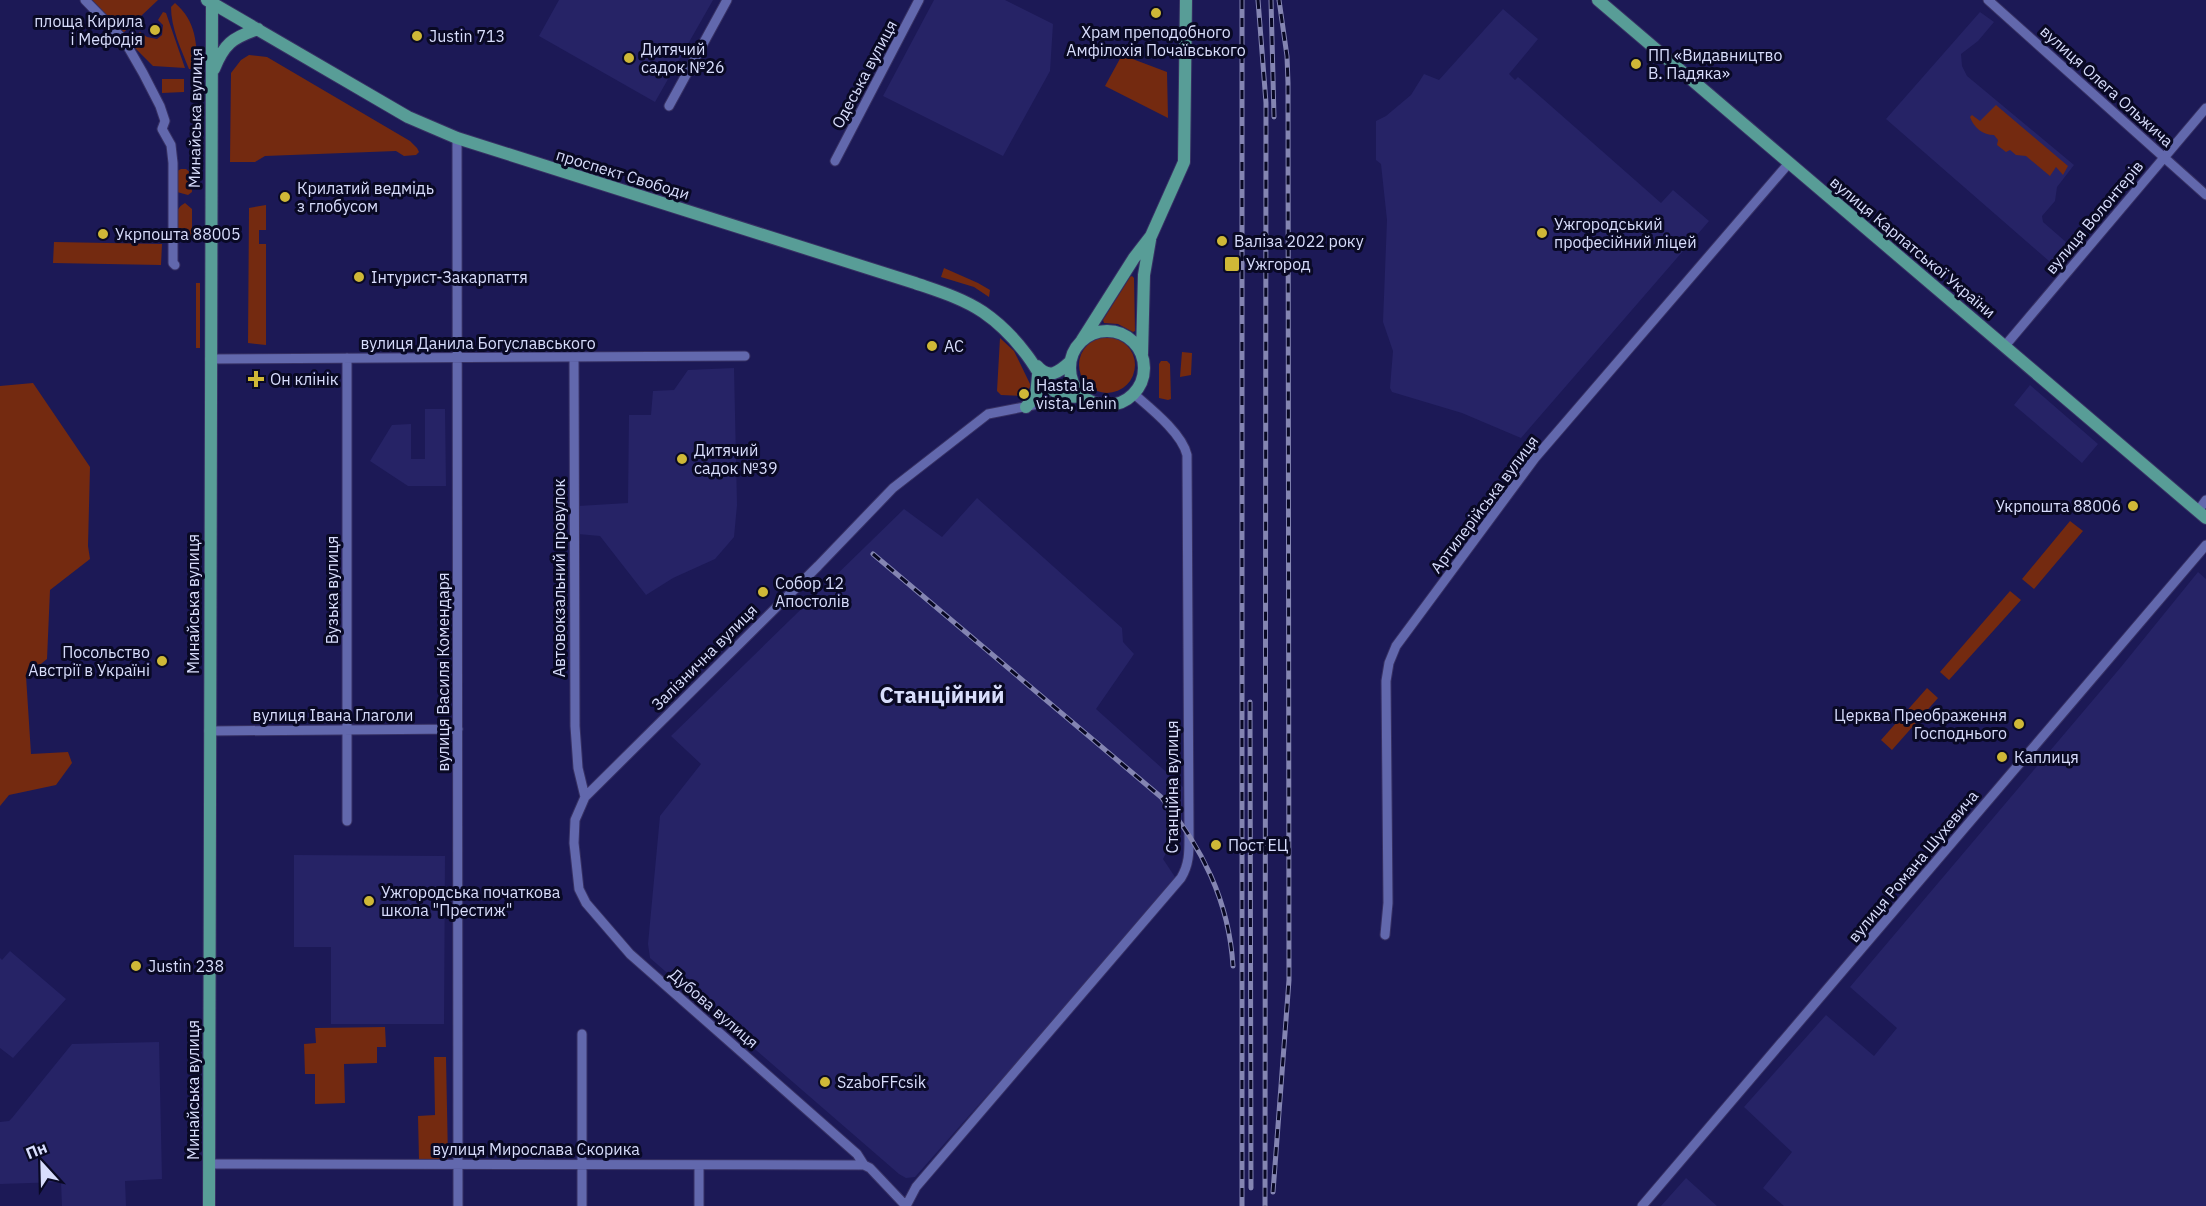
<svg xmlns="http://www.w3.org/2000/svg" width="2206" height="1206" viewBox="0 0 2206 1206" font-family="'IBM Plex Sans',sans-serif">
<rect width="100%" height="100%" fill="#1c1956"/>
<path fill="#262366" d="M559,0h154l-58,102 -116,-66z
M934,0h71l48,24 -3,47 -47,85 -120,-60z
M1503,9l35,30 -29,35 6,6 3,-3 143,126 12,-13 36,31 -188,217 -59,-25 -70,-21 -2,-4 3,-37 -10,-29 4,-102 -6,-56 -5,-4v-39l10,-5 25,-21 13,-21 15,6z
M1980,12l14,10 -16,19 -17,13 1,12 5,10 107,89 -17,22 -2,14 -13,15 1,6 31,27 -17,19 -171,-149z
M734,368l3,137 -3,32 -19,22 -42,19 -27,17 -46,-59 -22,-2v-28l50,-3 1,-88h22l2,-24 21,-1 14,-20z
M2030,385l68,59 -16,19 -68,-58z
M425,409h20l1,77h-38l-38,-25 22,-36 19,-1v35h14z
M977,498l145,130 1,14 11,12 -38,55 87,78 -1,35 -19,37 12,18 -56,69 -204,231 -9,1 -7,-4 -249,-216 -2,-14 12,-128 41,-52 -30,-28 233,-227 38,28z
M2198,572l8,7v627h-422l-21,-18 29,-36 -48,-45 82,-92 48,41 23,-28 -47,-41 271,-320z
M294,855l151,1 -1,168h-113v-77h-37z
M10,951l56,48 -53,59 -13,-10v-90l2,2z
M159,1042l3,137 -37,2 1,25h-64l-1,-24 -61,2v-62l9,-1 3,-3 60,-74z
M1686,1178l31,28h-56z"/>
<path fill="#742a10" d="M90,0h68l-36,34z
M175,3c21,18 22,40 22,66h-8c-8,-20 -18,-41 -18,-62z
M163,12l3,1 19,55 -32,-2 -24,-24 11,-10 7,5 10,2 5,-4 1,-10 -5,-5z
M249,55l18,2 143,84 7,7 2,4 -3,3 -12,1 -8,-5 -131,5 -10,6h-25l1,-89 10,-13z
M1122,55l45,17 1,46 -63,-32z
M162,79h22v13l-22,1z
M1996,105l72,61 -5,9 -7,-8 -6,9 -24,-20 -10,-1 -6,-5 -4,2 -9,-7 1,-5 -4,-5c-11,0 -20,-7 -24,-18l2,-2 8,6z
M181,169h5l5,4 1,19 -4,3 -11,-3v-21z
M185,203l7,6v26l-8,4 -5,-1 -3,-3c0,-12 -3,-26 9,-32z
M266,205v25h-7v14h7v101l-18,-2 1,-135z
M54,242l108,2 -1,21 -108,-2z
M944,268l34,15 12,7 -1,7 -15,-10 -33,-10z
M1132,276l2,2 1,53 -2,1 -15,-8 -14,-1 -1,-3 27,-43z
M196,283h4v65h-4z
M1079 365a28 28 0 1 1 56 0a28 28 0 1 1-56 0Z
M1000,338l14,13 17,35 -8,10 -22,-1 -4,-4z
M1182,352l10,1 -1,22 -11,2z
M1161,361h6l3,3 1,35 -3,1 -9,-2v-34z
M33,383l57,84 -2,79 2,13 -40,31 -3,69 -21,17 5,78 37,-2 4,11 -16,22 -47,10 -9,11v-420z
M2070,521l13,10 -49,58 -12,-10z
M2010,591l11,9 -72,80 -9,-8z
M1927,688l11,10 -46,52 -11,-10z
M385,1027l1,20h-9v16l-33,1 1,39 -30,1v-30h-10l-1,-30 12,-1 -1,-15z
M434,1057h12l2,103h-29l-1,-44 17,-1z"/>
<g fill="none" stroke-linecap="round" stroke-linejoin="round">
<defs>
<path id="minor" d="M85,0l39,40 19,33 17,33 5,15 -3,8 9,16 2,18v100l2,2
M1988,0l218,195
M669,106l58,-106
M457,138l1,1068
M835,161l84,-161
M2004,347l202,-239
M574,357l1,369 3,42 7,29
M210,359l535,-3
M2198,511l8,-11
M209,731l249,-2
M347,821v-463
M1385,935l3,-32 -2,-222 3,-18 7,-17 139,-188 254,-295
M209,1164l655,1
M699,1165v41
M582,1206v-172
M906,1206l-36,-38 -6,-3 -7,-11 -227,-200 -44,-51 -7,-14 -5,-46 1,-23 10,-23 233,-231 75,-78 95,-74 81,-16
M906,1206l10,-19 265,-309c9,-15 8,-28 8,-45l-2,-378c-5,-22 -37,-47 -53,-61
M1642,1206l564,-661"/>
<path id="major" d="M207,0l201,117 49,21 458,145c23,8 47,15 68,29 16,11 31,26 43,42 18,23 22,47 57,42
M1598,0l608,518
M214,69c10,-25 18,-31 44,-40
M1070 368a37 37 0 1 1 74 0a37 37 0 1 1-74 0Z
M1082,340l52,-82 17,-22 33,-74 2,-162
M1142,354l2,-79 6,-35
M1037,366c12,14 22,6 33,-4
M1026,407l10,-11 2,-21
M209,1206l3,-1203"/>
</defs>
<use href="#minor" stroke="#373164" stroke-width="11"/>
<use href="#major" stroke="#373164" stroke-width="14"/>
<use href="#minor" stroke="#6268ad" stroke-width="9"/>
<use href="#major" stroke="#589d97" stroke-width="12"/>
<defs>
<path id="rail" d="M1242,0v1206
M1258,0l8,103 -1,1103
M1271,0l3,117
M873,554l288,243c41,50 68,104 72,169
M1250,702l1,486
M1273,1192l16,-212 -1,-897 -1,-27 -8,-56"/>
</defs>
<use href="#rail" stroke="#8485b2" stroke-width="5"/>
<use href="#rail" stroke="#090924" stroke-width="3" stroke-dasharray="9" stroke-linecap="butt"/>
</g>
<g fill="#cfb837" stroke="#090924" stroke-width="2">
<circle cx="1156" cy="13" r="6"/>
<circle cx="155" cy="30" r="6"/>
<circle cx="417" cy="36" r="6"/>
<circle cx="629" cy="58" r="6"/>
<circle cx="1636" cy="64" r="6"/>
<circle cx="285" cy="197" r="6"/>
<circle cx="1542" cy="233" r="6"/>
<circle cx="103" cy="234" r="6"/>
<circle cx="1222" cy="241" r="6"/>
<rect x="1224" y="256" width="16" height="16" rx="3"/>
<circle cx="359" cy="277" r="6"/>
<circle cx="932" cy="346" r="6"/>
<path d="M253 370h6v6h6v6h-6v6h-6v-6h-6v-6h6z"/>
<circle cx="1024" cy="394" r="6"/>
<circle cx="682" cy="459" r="6"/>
<circle cx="2133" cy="506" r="6"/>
<circle cx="763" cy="592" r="6"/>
<circle cx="162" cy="661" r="6"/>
<circle cx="2019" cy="724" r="6"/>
<circle cx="2002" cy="757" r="6"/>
<circle cx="1216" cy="845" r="6"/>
<circle cx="369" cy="901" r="6"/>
<circle cx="136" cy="966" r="6"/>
<circle cx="825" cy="1082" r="6"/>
</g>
<g text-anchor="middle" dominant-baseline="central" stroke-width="6" stroke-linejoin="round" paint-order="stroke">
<g font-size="16" fill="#d8ddfc" stroke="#090924" text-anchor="start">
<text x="143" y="21" text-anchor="end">площа Кирила<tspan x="143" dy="18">і Мефодія</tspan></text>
<text x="1156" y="32" text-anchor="middle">Храм преподобного<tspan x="1156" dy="18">Амфілохія Почаївського</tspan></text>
<text x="429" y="36">Justin 713</text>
<text x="641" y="49">Дитячий<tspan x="641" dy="18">садок №26</tspan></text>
<text x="1648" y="55">ПП «Видавництво<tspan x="1648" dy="18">В. Падяка»</tspan></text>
<text x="297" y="188">Крилатий ведмідь<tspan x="297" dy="18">з глобусом</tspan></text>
<text x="1554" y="224">Ужгородський<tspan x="1554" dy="18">професійний ліцей</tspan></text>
<text x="115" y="234">Укрпошта 88005</text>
<text x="1234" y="241">Валіза 2022 року</text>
<text x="1246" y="264">Ужгород</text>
<text x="371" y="277">Інтурист-Закарпаття</text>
<text x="944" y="346">AC</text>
<text x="270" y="379">Он клінік</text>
<text x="1036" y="385">Hasta la<tspan x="1036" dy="18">vista, Lenin</tspan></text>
<text x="694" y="450">Дитячий<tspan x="694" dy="18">садок №39</tspan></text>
<text x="2121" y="506" text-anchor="end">Укрпошта 88006</text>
<text x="775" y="583">Собор 12<tspan x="775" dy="18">Апостолів</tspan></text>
<text x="150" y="652" text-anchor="end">Посольство<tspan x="150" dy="18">Австрії в Україні</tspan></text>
<text x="2007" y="715" text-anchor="end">Церква Преображення<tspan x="2007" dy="18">Господнього</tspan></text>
<text x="2014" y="757">Каплиця</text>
<text x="1228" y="845">Пост ЕЦ</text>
<text x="381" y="892">Ужгородська початкова<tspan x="381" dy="18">школа "Престиж"</tspan></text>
<text x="148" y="966">Justin 238</text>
<text x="837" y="1082">SzaboFFcsik</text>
</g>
<g font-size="16" fill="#d8ddfc" stroke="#090924">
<text transform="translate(864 74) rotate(-62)">Одеська вулиця</text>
<text transform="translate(2107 86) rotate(42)">вулиця Олега Ольжича</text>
<text transform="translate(195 118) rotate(-89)">Минайська вулиця</text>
<text transform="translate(623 174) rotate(17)">проспект Свободи</text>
<text transform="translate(2094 217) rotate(-50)">вулиця Волонтерів</text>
<text transform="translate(1913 247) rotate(40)">вулиця Карпатської України</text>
<text x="478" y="343">вулиця Данила Богуславського</text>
<text transform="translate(1484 504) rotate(-53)">Артилерійська вулиця</text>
<text transform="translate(559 578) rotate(-90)">Автовокзальний провулок</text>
<text transform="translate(332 590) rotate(-90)">Вузька вулиця</text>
<text transform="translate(193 604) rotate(-90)">Минайська вулиця</text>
<text transform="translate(704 657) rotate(-45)">Залізнична вулиця</text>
<text transform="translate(443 672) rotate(-90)">вулиця Василя Комендаря</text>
<text x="333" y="715">вулиця Івана Глаголи</text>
<text transform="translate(1172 787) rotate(-90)">Станційна вулиця</text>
<text transform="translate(1913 866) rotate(-50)">вулиця Романа Шухевича</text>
<text transform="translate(714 1008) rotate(41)">Дубова вулиця</text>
<text transform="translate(193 1090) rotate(-90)">Минайська вулиця</text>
<text x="536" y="1149">вулиця Мирослава Скорика</text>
</g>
<g font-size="22" font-weight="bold" fill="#d8ddfb" stroke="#090924">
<text x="942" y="694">Станційний</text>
</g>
</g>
<g transform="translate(42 1164) rotate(338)" stroke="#090924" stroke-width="4.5" paint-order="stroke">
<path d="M0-4.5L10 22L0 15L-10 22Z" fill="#d8ddfc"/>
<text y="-9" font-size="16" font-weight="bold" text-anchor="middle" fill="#d8ddfc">Пн</text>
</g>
</svg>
